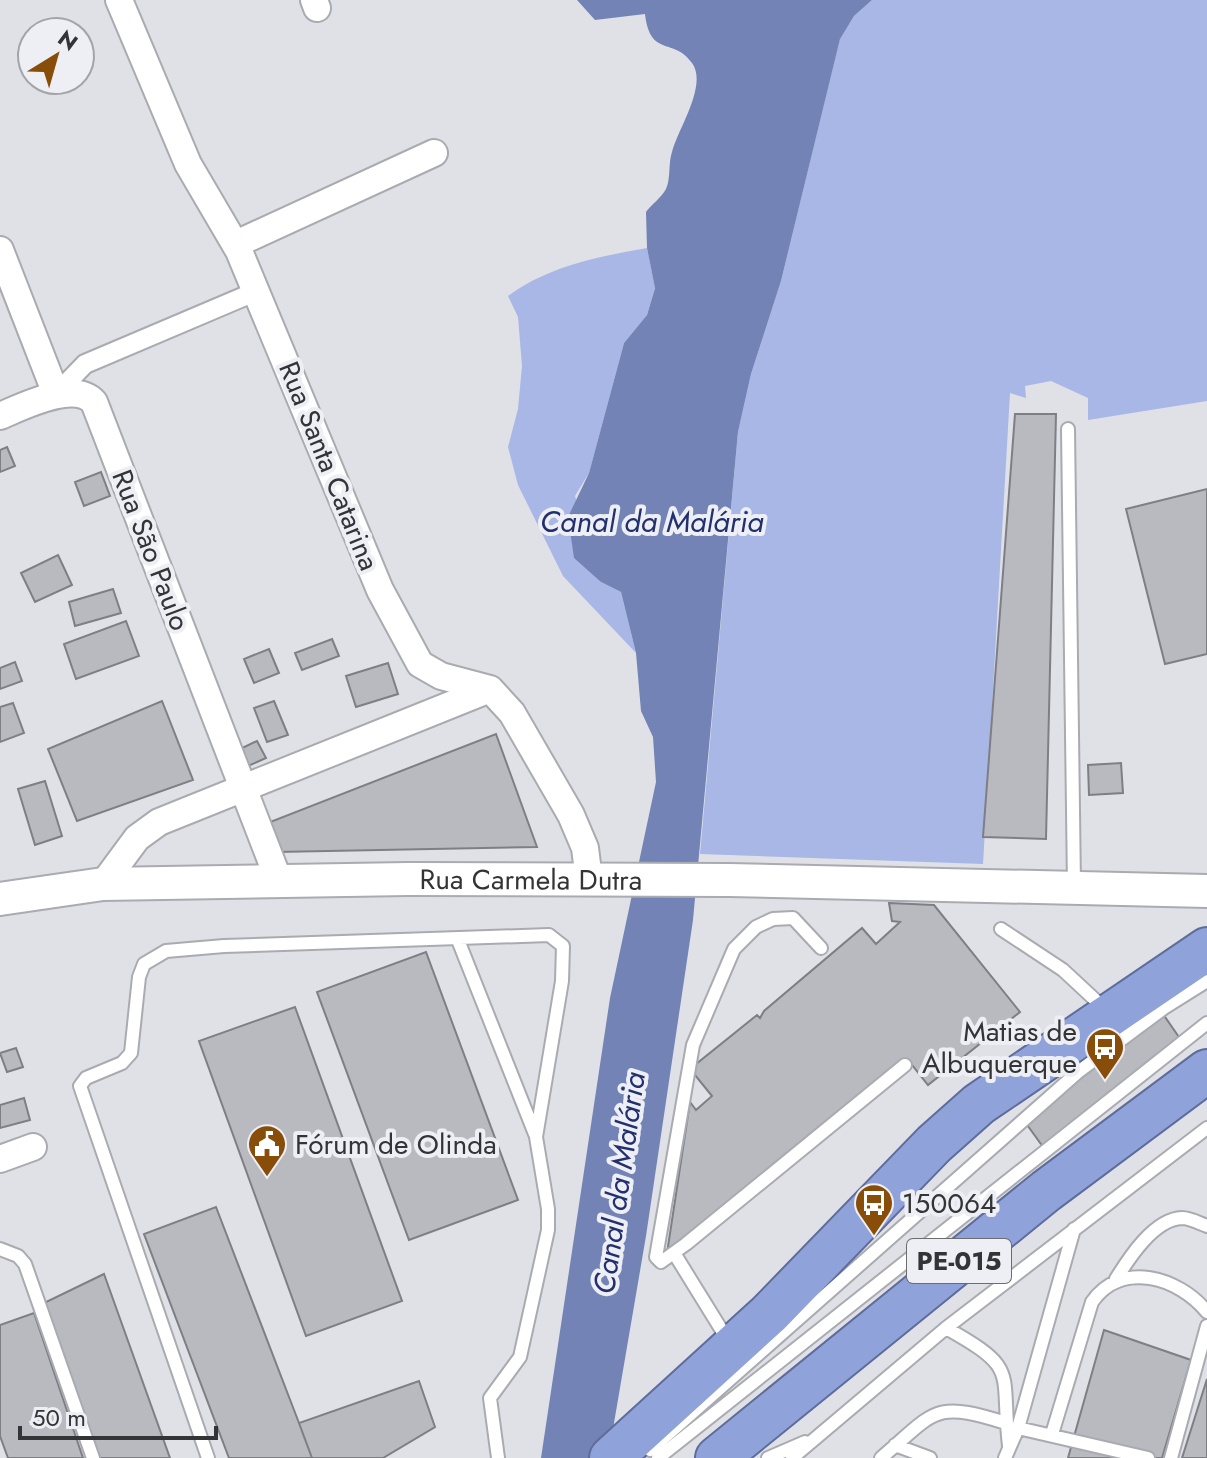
<svg xmlns="http://www.w3.org/2000/svg" width="1207" height="1458" viewBox="0 0 1207 1458" font-family="Jost,sans-serif">
<rect width="100%" height="100%" fill="#dfe1e7"/>
<path fill="#a8b7e5" d="M872,0h335v401l-119,19v-22l-37,-17 -26,5 1,12 -16,-5 -27,471 -283,-10 38,-422 13,-58 30,-93 59,-243 14,-22z
M647,248l8,39 -8,28 -23,28 -35,130 -14,23 26,86 20,10 15,61 -73,-77 -45,-91 -10,-38 10,-38 4,-43 -4,-49 -10,-21c41,-30 89,-39 139,-48z"/>
<path fill="#7383b6" d="M577,0h295l-18,16 -14,23 -59,242 -30,93 -13,58 -45,488 -47,316 -38,222h-67l69,-460 46,-216 -3,-45 -12,-26 -5,-58 -15,-61 -20,-10 -27,-24 -6,-41 21,-44 35,-130 23,-28 8,-27 -8,-40 -1,-36c6,-8 15,-14 20,-23 5,-11 2,-25 6,-37 6,-23 36,-67 20,-89 -18,-26 -42,-5 -47,-49l-50,6z"/>
<path fill="#b9bac0" stroke="#7e7f84" stroke-width="2" d="M1015,414h41l-10,425 -63,-2z
M7,447l8,19 -15,6v-22z
M101,472l9,24 -26,10 -9,-24z
M1207,489v165l-42,10 -39,-155z
M58,555l14,30 -37,17 -14,-29z
M113,589l8,24 -46,13 -6,-24z
M126,621l13,35 -63,23 -12,-35z
M332,639l7,17 -37,14 -7,-17z
M269,649l10,24 -25,10 -10,-24z
M15,662l7,19 -22,8v-21z
M388,663l10,31 -42,13 -10,-31z
M162,701l31,79 -116,41 -29,-72z
M274,701l14,34 -21,7 -13,-34z
M13,703l11,30 -24,9v-35z
M496,734l41,113 -261,5 -11,-28z
M257,741l9,17 -20,9 -8,-17z
M1121,763l2,30 -34,2 -1,-30z
M45,781l17,55 -27,9 -17,-56z
M889,903l45,2 86,107 -92,73 -20,-25 -241,193 23,-151 6,8 16,-14 -22,-27 67,-54 3,3 4,-7 98,-83 14,16 24,-22 -8,-1z
M426,952l92,248 -109,40 -92,-248z
M295,1007l107,294 -96,35 -107,-295z
M1163,1014l18,26 -135,111 -21,-29z
M16,1048l7,19 -16,5 -7,-19z
M24,1098l6,22 -30,8v-23z
M216,1207l83,216 13,35h-83l-85,-224z
M104,1274l66,184h-71l-55,-155z
M34,1313l49,145h-75l-8,-22v-111z
M1104,1330l87,30 -29,98h-94z
M1207,1379v79h-25z
M419,1381l16,46 -52,31h-71l-13,-35z"/>
<g fill="none" stroke-linecap="round" stroke-linejoin="round">
<defs>
<path id="service" d="M1068,429l6,457
M1001,929l62,41 43,40
M458,940l77,194
M821,948l-28,-30 -20,1 -17,8 -22,22 -41,96 -37,212 5,5 25,-18 219,-179
M0,1249l18,7 7,8 68,194
M674,1253l55,89
M1116,1279c13,-21 38,-60 66,-61 8,0 17,5 25,8
M946,1328c75,42 54,42 63,118
M1018,1428l130,30
M1052,1434l40,-132c29,-42 87,-25 115,10
M895,1445l35,13
M650,1450l428,-378 86,-64 43,-27
M208,1458l-128,-372 6,-8 36,-15 9,-10 8,-76 5,-13 22,-13 58,-5 325,-11 14,11 -1,35 -26,156 12,72v21l-28,127 -30,41 8,60
M658,1458l549,-435
M768,1458l37,-16
M792,1458l154,-130 261,-200
M881,1458c55,-47 52,-58 125,-35
M1005,1458l13,-30 56,-199
M1171,1458l36,-132"/>
<path id="pedestrian" d="M56,394l29,-30 172,-73"/>
<path id="minor" d="M119,0l69,164 51,87 141,339 40,74 21,12 49,13 22,24 59,102 14,33 4,32
M314,0l3,8
M236,244l198,-91
M0,250l56,144
M0,416c22,-9 74,-36 94,-14l185,479
M103,884l34,-46 22,-16 331,-133
M0,1159l33,-12"/>
<g id="tertiary">
<path id="s1" d="M0,899l103,-15 305,-5 321,1 478,11"/>
</g>
<path id="trunk" d="M611,1458l158,-144 165,-170 45,-40 228,-155
M717,1458l329,-267 161,-120"/>
</defs>
<use href="#service" stroke="#a9abb0" stroke-width="16"/>
<use href="#pedestrian" stroke="#a9abb0" stroke-width="22"/>
<use href="#minor" stroke="#a9abb0" stroke-width="30"/>
<use href="#tertiary" stroke="#a9abb0" stroke-width="36"/>
<use href="#trunk" stroke="#5e6c9b" stroke-width="46"/>
<use href="#service" stroke="#fff" stroke-width="12"/>
<use href="#pedestrian" stroke="#fff" stroke-width="18"/>
<use href="#minor" stroke="#fff" stroke-width="26"/>
<use href="#tertiary" stroke="#fff" stroke-width="32"/>
<use href="#trunk" stroke="#90a2da" stroke-width="42"/>
</g>
<defs>
<symbol id="bus-pin" viewBox="-11 -11 22 30"><path d="M0 17L-7.5 6A9.5 9.5 0 1 1 7.5 6Z" fill="#884d08" stroke="#edeff4"/><path d="M-5-6H5V4H4V6H2V4H-2V6H-4V4H-5ZM-3.5-4V0h7V-4ZM-3.5 1.2v1.5H-2V1.2ZM2 1.2v1.5H3.5V1.2Z" fill="#fff"/></symbol>
<symbol id="civic-pin" viewBox="-11 -11 22 30"><path d="M0 17L-7.5 6A9.5 9.5 0 1 1 7.5 6Z" fill="#884d08" stroke="#edeff4"/><path d="M-.6-6.5H3V-4.5H.6V-3L4-1V1h2V6H-6V1h2V-1L-.6-3ZM-1.2 2.5V6h2.4V2.5Z" fill="#fff"/></symbol>
</defs>
<g fill-rule="evenodd">
<use href="#bus-pin" x="1083" y="1025" width="44" height="60"/>
<use href="#civic-pin" x="245" y="1122" width="44" height="60"/>
<use href="#bus-pin" x="852" y="1181" width="44" height="60"/>
</g>
<g text-anchor="middle" dominant-baseline="central" stroke-width="8" stroke-linejoin="round" paint-order="stroke">
<rect fill="#edeff4" stroke="#6b6c6f" stroke-width="2" x="907" y="1239" width="104" height="44" rx="6"/>
<g font-size="26" font-weight="bold" fill="#333436">
<text x="959" y="1261">PE-015</text>
</g>
<g font-size="28" fill="#333436" stroke="#edeff4">
<text transform="translate(329 466) rotate(68)">Rua Santa Catarina</text>
<text transform="translate(151 550) rotate(69)">Rua São Paulo</text>
<text stroke="none"><textPath href="#s1" startOffset="532">Rua Carmela Dutra</textPath></text>
</g>
<g font-size="28" fill="#333436" stroke="#edeff4" text-anchor="start">
<text x="1077" y="1031" text-anchor="end">Matias de<tspan x="1077" dy="32">Albuquerque</tspan></text>
<text x="295" y="1144">Fórum de Olinda</text>
<text x="902" y="1203">150064</text>
</g>
<g font-size="30" font-style="italic" fill="#23306f" stroke="#edeff4">
<text x="652" y="521">Canal da Malária</text>
<text transform="translate(619 1183) rotate(-82)">Canal da Malária</text>
</g>
</g>
<g transform="translate(56 56) rotate(37)"><circle r="38" fill="#edeff4" stroke="#a3a4a8" stroke-width="2"/>
<path d="M0-6L14 30L0 20L-14 30Z" fill="#884d08"/>
<text y="-12" font-size="22" font-weight="bold" text-anchor="middle" fill="#333436">N</text>
</g>
<path d="M20 1426v12h196v-12" fill="none" stroke="#333436" stroke-width="4"/>
<text x="32" y="1426" font-size="24" fill="#333436" stroke="#edeff4" stroke-width="6" paint-order="stroke">50 m</text>
</svg>
